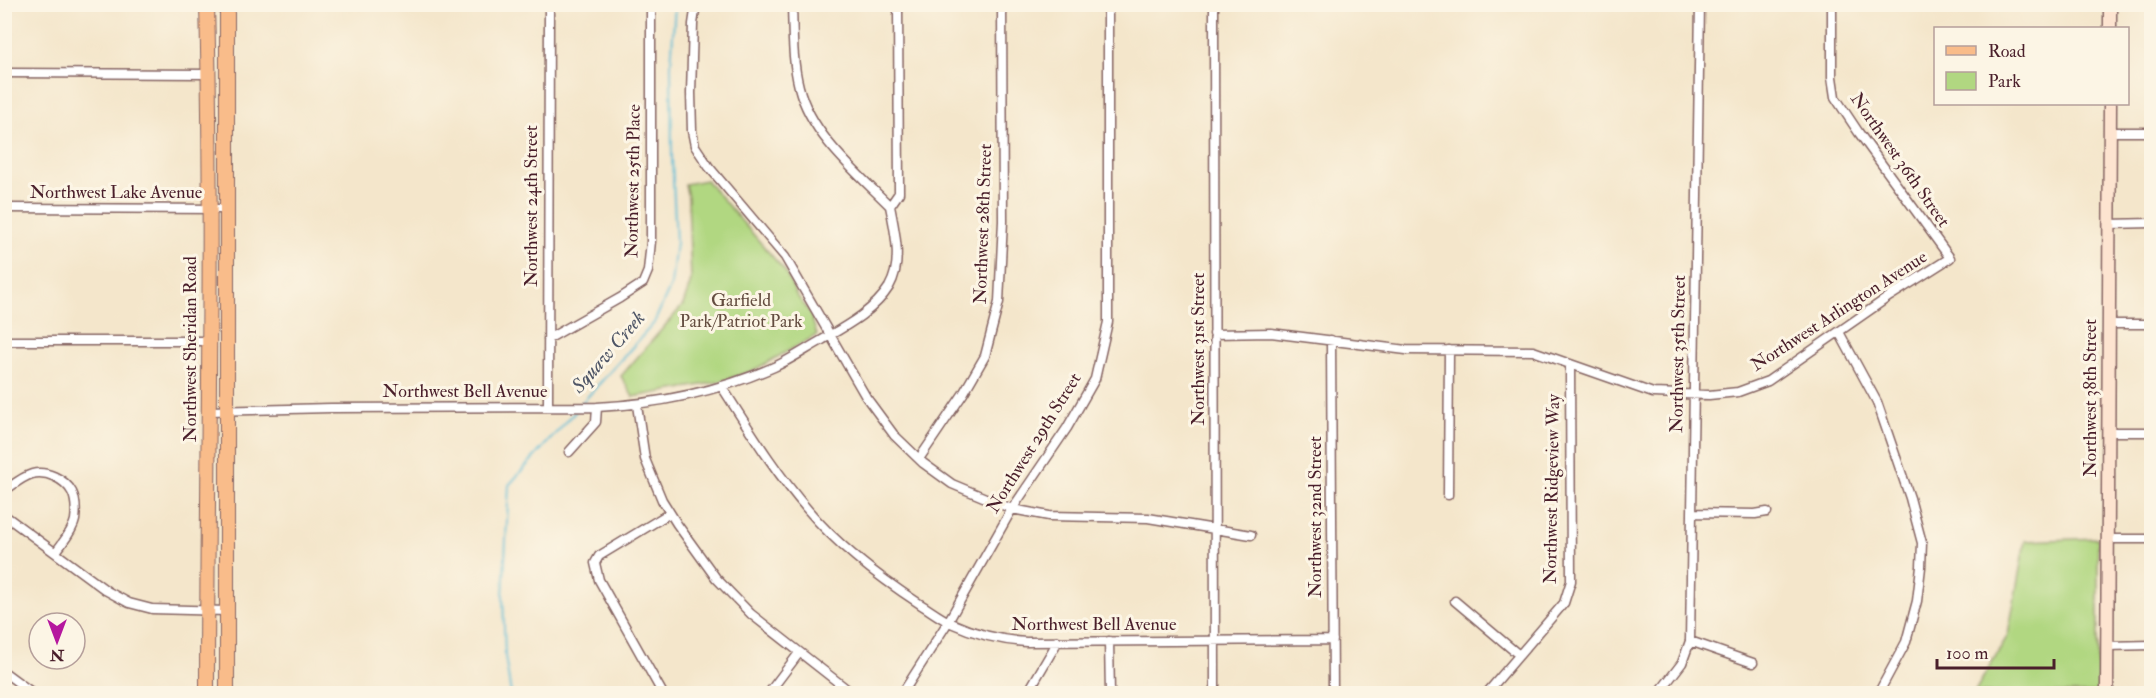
<svg xmlns="http://www.w3.org/2000/svg" width="2156" height="698" viewBox="0 0 2156 698" font-family="'IM FELL Double Pica',serif">
<rect width="100%" height="100%" fill="#fcf5e5"/>
<filter id="ink" filterUnits="userSpaceOnUse"><feTurbulence type="fractalNoise" baseFrequency=".0167" numOctaves="2"/><feDisplacementMap in="SourceGraphic" scale="12" xChannelSelector="R" yChannelSelector="G"/><feConvolveMatrix kernelMatrix="1 2 1 2 8 2 1 2 1" color-interpolation-filters="sRGB"/></filter>
<filter id="wash" filterUnits="userSpaceOnUse"><feTurbulence type="fractalNoise" baseFrequency=".008" numOctaves="4" result="noise"/><feDisplacementMap in="SourceGraphic" scale="24" xChannelSelector="R" yChannelSelector="G"/><feGaussianBlur stdDeviation="1.35" result="paint"/><feColorMatrix in="noise" values="0 0 0 0 0 0 0 0 0 0 0 0 0 0 0 0 0 1.4 0 .05"/><feComposite in="paint" operator="in"/></filter>
<g filter="url(#wash)">
<rect width="100%" height="100%" fill="#f4e6cb"/>
<path fill="#b1d781" stroke="#7e7b56" stroke-width="1.5" d="M706,180l79,91 11,23 14,19 7,22 -63,35 -35,12 -86,15 -12,-21 62,-71 8,-24 -3,-83 -3,-14z
M2098,538v155h-124l34,-58 17,-94z"/>
<g fill="none" stroke-linecap="round" stroke-linejoin="round">
<path stroke="#56bad5" stroke-width="2" d="M581,404l73,-81 17,-38 5,-43 -4,-83 -1,-94 4,-61
M511,694l-6,-38 -2,-60 6,-111 67,-74"/>
</g>
</g>
<g filter="url(#ink)">
<g fill="none" stroke-linecap="round" stroke-linejoin="round">
<defs>
<path id="street" d="M696,4l-3,20 -2,69 1,38 3,15 14,21 76,90 81,140 28,38 29,28 29,21 60,25 37,7 99,2 103,17
M792,4c1,28 0,56 7,83 12,48 57,85 91,119
M1214,4l1,690
M4,73l204,1
M2109,132h43
M4,208l223,1
M2109,224l43,-1
M2108,324h44
M1839,332l38,70 33,96 12,45 -1,24 -4,34 -11,41 -28,52
M1214,334l57,-1 135,17 127,1 120,42 56,2 29,-3 30,-11 122,-85 60,-38 -91,-125 -24,-36 -3,-20v-73
M548,339l72,-41 23,-15 5,-12 3,-30v-237
M1331,340l2,354
M4,341h204
M722,387c27,42 53,85 86,123 31,37 72,68 112,94 10,6 20,14 31,19 24,11 48,17 75,19l307,-2
M637,405l8,54 17,41 15,24 39,54 35,36 102,80
M548,407l1,-403
M208,411l123,-3 266,-1c61,-3 120,-15 177,-40 16,-7 32,-18 48,-27 24,-14 52,-29 67,-53 14,-24 6,-55 1,-81l9,-13 -1,-189
M2108,432h44
M569,452l27,-30 1,-15
M919,459l44,-65 22,-38 14,-54 4,-81 -1,-217
M4,491c9,-6 18,-14 28,-17 14,-4 33,5 40,18 4,8 4,20 3,28 -2,11 -13,23 -19,32
M1448,495l1,-145
M1693,513l62,1 12,-2
M4,515l103,76 22,12 23,6 75,2
M2108,539h44
M1455,601l64,54
M1109,641l1,53
M1690,641l63,22
M2107,646l45,-1
M4,672l30,22
M663,694l-64,-114 -4,-17 4,-7 71,-43
M768,694l31,-41
M902,694l46,-72 64,-113 55,-81 28,-49 13,-57v-318
M1027,694l31,-53
M1486,694l78,-91 7,-22 -1,-217
M1658,694l24,-31 8,-22 10,-637"/>
<path id="secondary" d="M2110,28v-24
M2107,694l3,-590"/>
<path id="primary" d="M227,4v690
M207,694c0,-230 6,-460 0,-690"/>
</defs>
<use href="#street" stroke="#866563" stroke-width="11"/>
<use href="#secondary" stroke="#866563" stroke-width="15"/>
<use href="#primary" stroke="#866563" stroke-width="16"/>
<use href="#street" stroke="#fff" stroke-width="8"/>
<use href="#secondary" stroke="#fde4d0" stroke-width="12"/>
<use href="#primary" stroke="#f9bc8a" stroke-width="14"/>
</g>
</g>
<g text-anchor="middle" dominant-baseline="central" stroke-width="6" stroke-linejoin="round" paint-order="stroke">
<g font-size="18" fill="#4a1f2b" stroke="#fcf5e5">
<text transform="translate(1900 160) rotate(55)">Northwest 36th Street</text>
<text transform="translate(633 181) rotate(-89)">Northwest 25th Place</text>
<text x="116" y="192">Northwest Lake Avenue</text>
<text transform="translate(531 206) rotate(-90)">Northwest 24th Street</text>
<text transform="translate(983 224) rotate(-88)">Northwest 28th Street</text>
<text transform="translate(1839 311) rotate(-33)">Northwest Arlington Avenue</text>
<text transform="translate(190 349) rotate(-90)">Northwest Sheridan Road</text>
<text transform="translate(1198 349) rotate(-90)">Northwest 31st Street</text>
<text transform="translate(1678 354) rotate(-89)">Northwest 35th Street</text>
<text x="465" y="391">Northwest Bell Avenue</text>
<text transform="translate(2090 398) rotate(-90)">Northwest 38th Street</text>
<text transform="translate(1034 443) rotate(-58)">Northwest 29th Street</text>
<text transform="translate(1552 489) rotate(-89)">Northwest Ridgeview Way</text>
<text transform="translate(1315 517) rotate(-90)">Northwest 32nd Street</text>
<text x="1094" y="624">Northwest Bell Avenue</text>
</g>
<g font-size="18" fill="#644d40" stroke="#fcf5e5">
<text x="741" y="300">Garfield<tspan x="741" dy="21">Park/Patriot Park</tspan></text>
</g>
<g font-size="20" font-style="italic" fill="#4e5566" stroke="#fcf5e5">
<text transform="translate(608 352) rotate(-49)">Squaw Creek</text>
</g>
</g>
<rect width="2156" height="698" fill="none" stroke="#fcf5e5" stroke-width="24"/>
<rect x="1934" y="27" width="195" height="78" fill="#fcf5e5" stroke="#b59f9b" stroke-width="1.5"/>
<rect x="1946" y="46" width="30" height="9" fill="#f9bc8a" stroke="#b59f9b" stroke-width="1.5"/>
<text x="1988" y="57" font-size="18" fill="#4a1f2b">Road</text>
<rect x="1946" y="72" width="30" height="18" fill="#b1d781" stroke="#b59f9b" stroke-width="1.5"/>
<text x="1988" y="87" font-size="18" fill="#4a1f2b">Park</text>
<g transform="translate(57 641) rotate(180)"><circle r="28" fill="#fcf5e5" stroke="#b59f9b" stroke-width="1.5"/>
<path d="M0-4.5L10 22L0 15L-10 22Z" fill="#b5179e"/>
<text y="-9" font-size="16" font-weight="bold" text-anchor="middle" fill="#4a1f2b">N</text>
</g>
<path d="M1937 659v9h117v-9" fill="none" stroke="#4a1f2b" stroke-width="3"/>
<text x="1946" y="659" font-size="18" fill="#4a1f2b" stroke="#fcf5e5" stroke-width="4.5" paint-order="stroke">100 m</text>
</svg>
